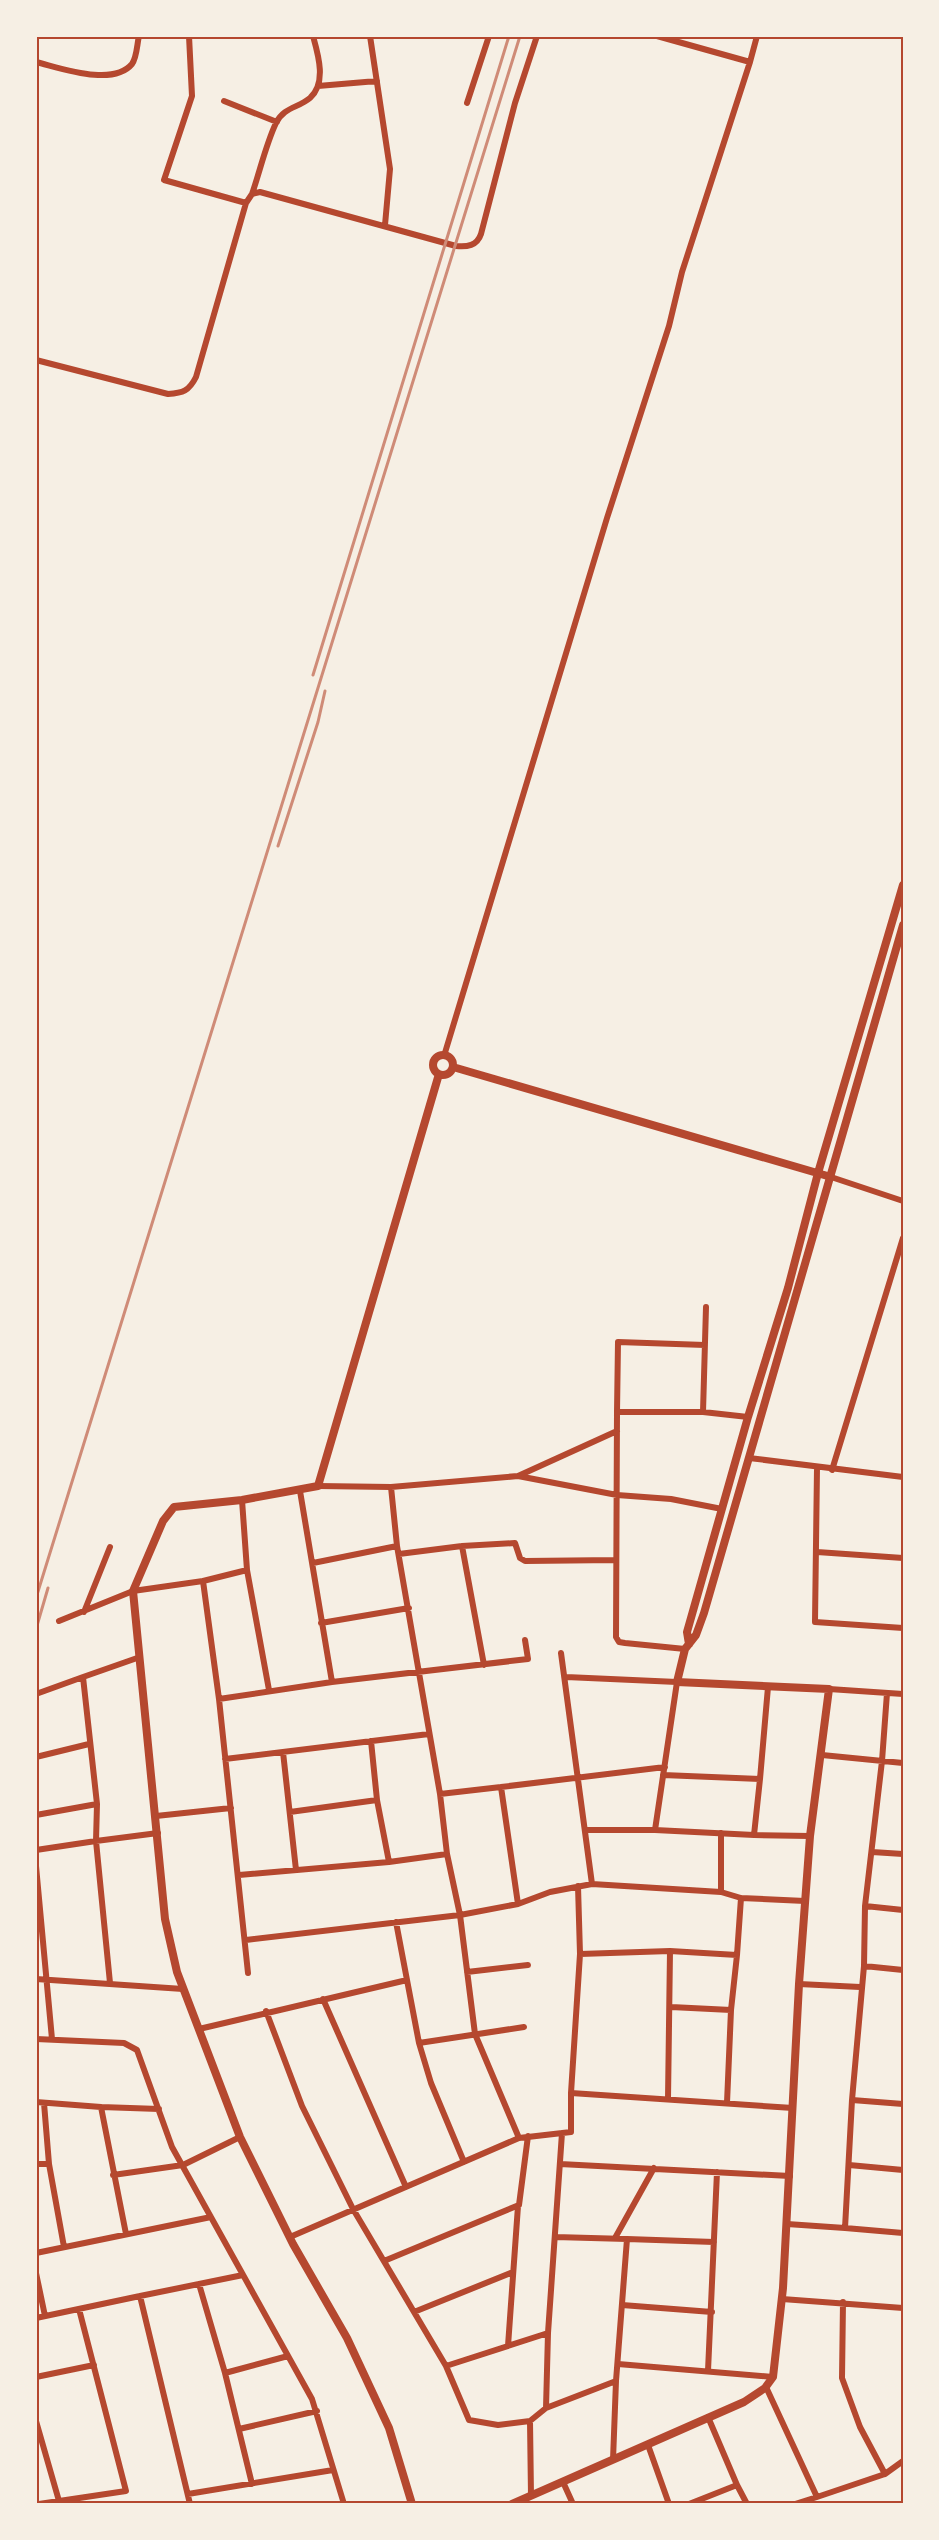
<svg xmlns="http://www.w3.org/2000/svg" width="939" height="2540" viewBox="0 0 939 2540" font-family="'Titillium Web',sans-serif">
<rect width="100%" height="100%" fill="#f6efe4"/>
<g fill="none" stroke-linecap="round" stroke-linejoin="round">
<path stroke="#b5482f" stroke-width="6" d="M189,36l3,60 -28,84 82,23
M370,36l20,133 -5,56
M657,36l93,26 7,-26
M36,62c25,6 77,25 96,2 5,-7 5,-20 7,-28
M318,86l59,-5
M224,101l53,21
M467,103l22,-67
M252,194c8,-23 14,-50 24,-71 8,-16 22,-15 34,-25 17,-15 8,-44 3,-62
M36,360l132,34c15,-1 21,-3 28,-17l50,-174 6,-9 8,-2 196,54c11,1 21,0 25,-12l34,-131 22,-67
M444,1056l163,-538 62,-192 13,-54 68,-210
M831,1177l72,24
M617,1412l1,-70 87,3
M703,1412l3,-105
M749,1458l154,19
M817,1468l-2,154 88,6
M832,1470l71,-232
M518,1476l99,19 54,4 51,10
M318,1486l73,1 127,-11 99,-45
M391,1487l6,59 43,248 7,60 13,61 58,-11 32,-12 42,-8 129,8 20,6 64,3
M242,1500l5,70 22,120
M817,1552l86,6
M399,1554l63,-8
M313,1563l84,-17
M203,1581l44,-11
M84,1612l26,-65
M59,1621l74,-30 70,-10 16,118 113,-17 -32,-191
M321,1623l88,-15
M685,1649l-60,-6 -6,-1 -3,-5 1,-225h86l45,5
M561,1653l31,231
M484,1665l-22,-119 53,-3 5,15 5,3 91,-1
M566,1677l111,5 -22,148h-69
M332,1682l196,-23 -3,-19
M829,1689l74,5
M36,1694l47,-17
M219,1699l29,274
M371,1741l6,59 12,62
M283,1752l13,118
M822,1755l81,8
M36,1757l53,-13
M225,1759l204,-25
M663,1775l97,4 8,-92
M760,1779l-6,56 56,1
M501,1787l164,-20
M440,1794l61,-7 17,117
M290,1812l87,-12
M36,1815l61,-11
M156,1816l75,-8
M655,1830l99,5
M36,1850l60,-9 1,-37 -14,-127 57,-20
M872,1852l31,2
M36,1866l16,173
M239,1875l150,-13 58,-8
M578,1886l2,68
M721,1892v-59
M741,1898l-4,57 -67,-4 -90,3 -9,139 222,15
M865,1906l38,4
M246,1940l214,-25 15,119 44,104
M864,1966l39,4
M467,1972l61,-7
M36,1979l147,10
M407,1980l12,63 12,40 33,79
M110,1983l-14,-142 62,-8
M799,1984l61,3
M323,1999l83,188
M671,2007l60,3
M266,2011l36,95 51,103 93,157 102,-33 14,-200
M199,2029l208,-49 -11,-58
M36,2039l88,4 13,7 35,97 140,252 32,105
M419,2043l105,-16
M668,2099l2,-148
M852,2100l51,4
M36,2102l65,5
M44,2103l5,61
M727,2103l4,-93 6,-55
M36,2164h13l15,83
M560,2164l230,12
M849,2165l54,5
M113,2175l70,-10 57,-28
M787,2224l58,4 7,-128 12,-134 1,-60 17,-145 5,-68
M845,2228l58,5
M126,2234l-25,-127 58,2
M290,2237l229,-99 52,-6v-39
M555,2237l72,2 -11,142
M615,2238l39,-70
M627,2239l87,3
M36,2253l175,-36
M384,2261l135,-56 9,-69
M36,2273l9,43
M199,2284l26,89 27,111
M782,2299l121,9
M622,2305l90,7
M414,2312l99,-40
M36,2318l104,-22
M508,2346l10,-140
M618,2364l155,13
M446,2366l23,54 29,5 32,-4 16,-13 2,-75
M708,2371l9,-199
M225,2373l63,-17
M36,2377l58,-12
M766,2387l51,110 -22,7
M546,2408l70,-27 -3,79
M36,2421l23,80
M530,2421l1,75
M239,2429l78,-18
M648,2445l21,59
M885,2474l18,-13
M563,2482l10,22
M737,2485l10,19
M188,2494l145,-24
M817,2497l68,-23 -25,-47 -18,-49 1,-76
M39,2504l87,-13 -47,-182
M190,2504l-50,-208 103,-21
M689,2504l48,-19 -29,-68"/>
<path stroke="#b5482f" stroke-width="8" d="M433 1065a10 10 0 1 1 20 0a10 10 0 1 1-20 0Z
M453,1067l378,110
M689,1644l-2,-12 61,-215 40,-129 30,-115 85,-288
M412,2504l-23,-76 -42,-90 -54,-94 -53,-107 -63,-165 -12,-53 -32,-328 30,-70 11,-14 68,-7 76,-14 121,-412
M512,2504l232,-102 21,-14 8,-11 10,-89 16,-304 11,-148 19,-147 -152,-7 8,-33 11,-14 8,-22 199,-688"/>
<path stroke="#cf8b77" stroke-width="3" d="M313,675l196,-639
M278,846l40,-124 7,-31
M36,1598c159,-521 326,-1040 484,-1562
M36,1629l12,-41"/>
</g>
<rect width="939" height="2540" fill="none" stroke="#f6efe4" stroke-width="75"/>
<rect x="38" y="38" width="864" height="2464" fill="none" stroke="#b5482f" stroke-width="2"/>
</svg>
